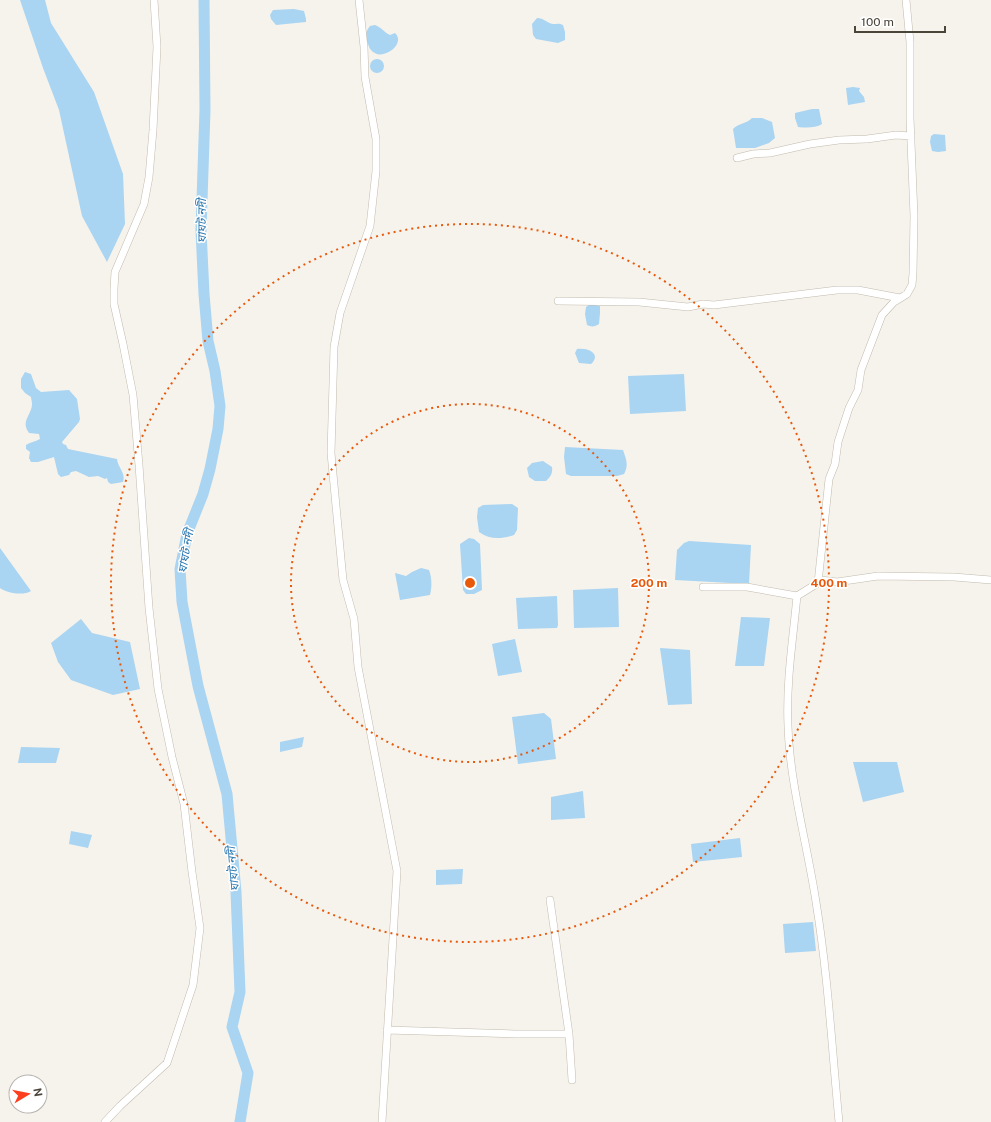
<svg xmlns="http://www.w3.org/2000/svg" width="991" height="1122" viewBox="0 0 991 1122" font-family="'Public Sans','Noto Sans Bengali',sans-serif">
<rect width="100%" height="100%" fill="#f6f3ec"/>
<path fill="#a9d4f2" d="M20,0h25l6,23 43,69 29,82 2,50 -18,38 -25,-46 -23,-106 -16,-42z
M294,9l10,2 2,8v3l-30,3 -5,-6 -1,-4 3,-5z
M537,18c7,0 10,5 16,6 4,0 6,-1 10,1l2,7v8l-7,3 -22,-4 -3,-4 -1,-11z
M375,25c8,3 8,7 15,10l5,-2c12,11 -14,30 -24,17 -2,-2 -2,-4 -3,-6 -3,-7 -3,-12 2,-18z
M370 66a7 7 0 1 1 14 0a7 7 0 1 1-14 0Z
M853,87l7,1 -1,3 5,6 1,5 -17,3 -2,-17z
M812,109h7l3,15c-6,4 -16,4 -24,3l-3,-9v-5z
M752,118h10l10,4 3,16 -6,5 -14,5h-19l-3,-19c6,-6 13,-5 19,-11z
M934,134l11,1 1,16 -8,1 -6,-1 -2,-9 1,-6z
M589,305h6l5,1v7l-1,11c-4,3 -8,3 -12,1l-2,-11 1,-7z
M577,349c11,-2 25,5 14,15l-12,-1 -4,-10z
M25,372l6,2 5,14 5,4 28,-2 8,9 3,20 -1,3 -17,20 1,2 3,1 2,4 49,10c1,9 9,14 6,23l-12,2 -3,-2 -1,-4 -2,1 -7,-3 -9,1 -13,-6 -5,1 -2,3 -8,2 -3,-3 -4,-17 -16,5h-7l-2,-4 1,-6 -4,-3v-4c4,-3 9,-3 14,-6l-1,-5 -10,-1c-9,-12 3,-18 3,-29 0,-3 -1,-5 -1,-7l-6,-4 -4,-5v-9z
M684,374l2,37 -56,3 -2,-38z
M565,447l58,3c3,9 6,15 1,24l-7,2h-46l-5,-2 -2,-17z
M543,461l9,6c1,7 -2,10 -6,14h-11l-6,-4 -2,-9 5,-5z
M512,504l6,4 -1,22 -3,5c-12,4 -24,5 -35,-3l-2,-15 1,-9 5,-3z
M469,538l5,1 6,5 2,46 -8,4h-8l-3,-4 -3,-46z
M689,541l62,4 -2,39 -74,-4 2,-30 7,-7z
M0,548l31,43c-8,5 -24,2 -31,-3z
M421,568l8,2c3,8 3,17 1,25l-30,5 -5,-27 11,3 6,-4z
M618,588l1,39 -45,1 -1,-38z
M557,596l1,29 -1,3 -39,1 -2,-31z
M741,617l29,1 -6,48h-29z
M81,619l11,14 38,9 10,47 -27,6 -42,-15 -13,-18 -7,-19z
M515,639l7,33 -24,4 -6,-32z
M660,648l30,2 2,54 -24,1z
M544,713l7,6 5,40 -38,5 -6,-47z
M304,737l-2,10 -22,5v-10z
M21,747l39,1 -4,15h-38z
M853,762h44l7,30 -41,10z
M583,791l2,27 -34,2v-23z
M71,831l21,4 -4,13 -19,-4z
M740,838l2,19 -49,5 -2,-18z
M463,869l-1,15 -26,1v-15z
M813,922l3,29 -31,2 -2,-29z"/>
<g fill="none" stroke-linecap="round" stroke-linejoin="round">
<path stroke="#a9d4f2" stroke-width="11" d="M204,0l1,110 -4,120 3,64 4,47 7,30 5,35 -2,23 -8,40 -7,25 -16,40 -7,35 2,33 16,84 29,108 9,98 4,100 -8,35 16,46 -8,49"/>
<defs>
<path id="minor" d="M359,0l5,47 1,30 11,62v32l-6,55 -30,87 -6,34 -3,106 12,127 11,39 4,48 39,204 -15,251
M737,158l16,-4 17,-1 40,-9 29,-4 28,-1 29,-4 15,1
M558,301l81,1 49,5 15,-3 11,1 49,-6 74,-9h21l42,8
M818,583l3,-3 16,2 41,-6 76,1 37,3
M703,587h44l50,9
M550,900l19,134 3,46
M387,1030l128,4h54
M105,1122l15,-16 47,-43 26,-78 7,-57 -8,-56 -8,-68 -12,-47 -14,-68 -9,-81 -10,-143 -6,-70 -10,-51 -9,-40v-15l1,-17 29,-68 5,-27 4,-47 4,-83 -3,-47
M839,1122c-7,-73 -11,-147 -23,-220 -9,-59 -26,-117 -28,-176 -2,-44 5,-87 9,-130l21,-13 11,-104 6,-15 3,-22 11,-34 9,-18 3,-20 21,-55 12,-13 13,-8 5,-9 1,-12 1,-57 -4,-98v-76l-4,-42"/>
</defs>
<use href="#minor" stroke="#c2bbae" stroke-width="8"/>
<use href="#minor" stroke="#fff" stroke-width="7"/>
</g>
<g fill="none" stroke="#e8590c" stroke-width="2" stroke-dasharray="2 4">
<circle cx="470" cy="583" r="179"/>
<circle cx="470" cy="583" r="359"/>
</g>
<g text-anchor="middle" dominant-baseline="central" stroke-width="3" stroke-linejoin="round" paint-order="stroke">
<g font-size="12" font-style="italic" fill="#2e7ab2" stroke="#fff">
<text transform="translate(202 221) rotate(-90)">ঘাঘট নদী</text>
<text transform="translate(186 551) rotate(-80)">ঘাঘট নদী</text>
<text transform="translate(233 869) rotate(-95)">ঘাঘট নদী</text>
</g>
</g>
<circle cx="470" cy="583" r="6" fill="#e8590c" stroke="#fff" stroke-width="2"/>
<g font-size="12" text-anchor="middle" font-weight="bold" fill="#e8590c" stroke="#fff" stroke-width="3" stroke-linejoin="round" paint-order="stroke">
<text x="649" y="587">200 m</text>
<text x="829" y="587">400 m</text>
</g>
<g transform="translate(28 1094) rotate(80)"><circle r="19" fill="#ffffff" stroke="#b7b4b0"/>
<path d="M0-3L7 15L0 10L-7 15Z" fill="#fc3f1d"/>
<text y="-6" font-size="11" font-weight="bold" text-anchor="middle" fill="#4b4439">N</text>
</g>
<path d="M855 26v6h90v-6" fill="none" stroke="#4b4439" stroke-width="2"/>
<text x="861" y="26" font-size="12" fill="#4b4439" stroke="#ffffff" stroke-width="3" paint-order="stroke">100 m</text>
</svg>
